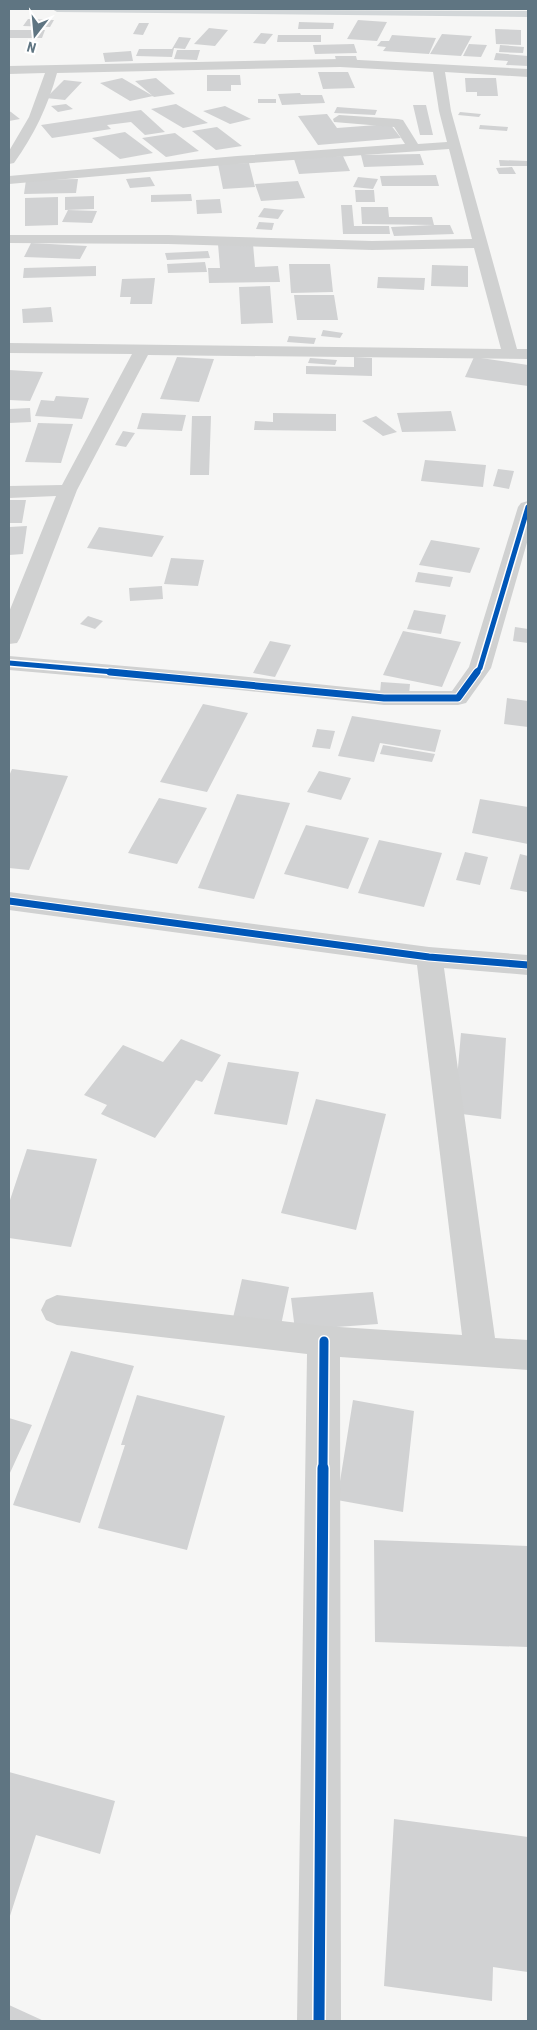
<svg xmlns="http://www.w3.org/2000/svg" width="537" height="2030" viewBox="0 0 537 2030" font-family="'Roboto Condensed',sans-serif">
<rect width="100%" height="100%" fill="#f6f6f5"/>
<path fill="#d1d2d3" d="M28,19l26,1 -4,7 -27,-1z
M358,20l29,2 -10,19 -30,-2z
M299,22l35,1 -1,6h-35z
M139,23h10l-6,12 -10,-1z
M209,28l19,2 -13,16 -21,-2z
M495,29l26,1v15l-25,-1z
M10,30h35l-3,8h-33z
M261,33l12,1 -8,10 -12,-1z
M442,34l30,2 -11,20 -31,-2z
M278,35h43v7h-44z
M392,35l44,3 -7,16 -46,-3 3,-4 -9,-1 4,-5h8z
M179,37l12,1 -6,11 -11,-1 -2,9 -36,-1 3,-7h33z
M354,44l3,9 -42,1 -2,-9z
M469,44l18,1 -6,12 -18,-1z
M500,45l24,2 -1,6 -24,-1z
M177,50h23l-3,10 -23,-1z
M131,51l2,10 -28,1 -2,-9z
M496,53l32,3v10l-22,-1 2,-4 -14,-1z
M335,56h21l1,4h-21z
M318,72h30l7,16 -32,1z
M207,75h33l1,10h-10v6h-24z
M122,78l31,18 -23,5 -30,-18z
M156,78l19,16 -21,3 -19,-16z
M465,78h31l2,18h-21v-4h-11z
M64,80l18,2 -17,18 -19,-2z
M300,93l1,2h21l3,8 -43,2 -4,-11z
M258,99h18v4h-18z
M66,104l7,5 -15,3 -7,-6z
M176,104l32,19 -25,5 -32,-19z
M413,105h13l7,30h-13z
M225,106l26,13 -21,5 -27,-13z
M337,107l40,3 -2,5 -41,-2z
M141,110l24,22 -20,3 -14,-13 -24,3 4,4 -59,9 -11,-13z
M9,111l2,1 9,7 -11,2z
M460,112l21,2 -2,3 -21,-2z
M327,114l10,14 53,-4 11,14 -83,7 -20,-29z
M480,125l28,2 -1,4 -28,-2z
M217,127l25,19 -26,4 -24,-19z
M125,132l28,21 -33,6 -28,-21z
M175,133l24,18 -33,6 -24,-19z
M420,154l4,11 -60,2 -3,-12z
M343,156l7,15 -51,3 -5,-15z
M499,160l29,1v5h-28z
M249,163l6,24 -32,2 -5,-25z
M512,167l4,7h-17l-3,-6z
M436,175l3,11h-57l-2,-10z
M150,177l5,9 -25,2 -4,-9z
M358,177l20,2 -5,10 -20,-2z
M78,179l-2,14 -52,1 2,-14z
M298,181l7,17 -44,3 -6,-17z
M355,190h19l1,12h-19z
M191,194l1,7 -41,1v-7z
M94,196v13l-29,1v-13z
M58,197v28l-33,1v-28z
M220,199l2,14 -25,1 -1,-14z
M341,205h11l2,21h35l1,8h-47z
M361,207h27l1,10h43l2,8 -72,-1z
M264,208l20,2 -6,9 -20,-2z
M68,210l29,1 -5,12 -30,-1z
M259,222l15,1 -2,7 -16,-1z
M433,225h17l4,9 -60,2 -3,-9z
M31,243l56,3 -7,13 -56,-2z
M218,244h35l2,23 23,-1 2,16 -71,1 -1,-15h12z
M208,251l2,7 -43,2 -2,-7z
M205,262l2,10 -39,1 -1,-9z
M289,264h41l3,28 -42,1z
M432,265l36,1v21l-37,-1z
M96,266v10l-73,2 1,-10z
M378,277l47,1 -1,12 -47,-2z
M155,278l-3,26h-22l1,-7h-11l2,-18z
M270,286l3,37 -32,1 -2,-37z
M294,295h40l4,25h-41z
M51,307l2,15 -30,1 -1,-14z
M323,330l20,3 -3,5 -19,-2z
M289,336l27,2 -2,6 -27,-2z
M177,357l37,2 -15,43 -39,-3z
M354,357l18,1v18l-66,-2v-8l48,1z
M474,357l54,8v21l-63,-9z
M310,358l27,2 -2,5 -27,-2z
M9,370l34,2 -13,29 -21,-1z
M56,396l33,2 -7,21 -47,-3 6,-16 13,1z
M30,408l1,14 -22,1v-14z
M451,411l5,20 -54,1 -5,-19z
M142,413l44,2 -4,16 -45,-2z
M273,413l63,1v17l-82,-1 1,-9 18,1z
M192,416h19l-2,59h-19z
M376,416l21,16 -14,4 -21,-15z
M38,423l35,1 -12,39 -36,-1z
M123,431l12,2 -9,14 -11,-2z
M425,460l61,5 -3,22 -62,-6z
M498,469l16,2 -5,18 -16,-3z
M9,500h17l-4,23h-13z
M27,526l-4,28 -14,1v-28z
M99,527l65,9 -12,21 -65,-9z
M431,540l49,8 -10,25 -51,-8z
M171,558l33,2 -6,26 -34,-2z
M418,572l35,5 -3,10 -35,-5z
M162,586l1,13 -33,2 -1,-13z
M414,610l32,5 -5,19 -34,-5z
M88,616l15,5 -8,8 -15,-5z
M515,627l13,2v14l-15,-2z
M403,631l58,11 -19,45 -59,-12z
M270,641l21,4 -16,32 -22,-4z
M381,682l29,2 -1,11 -29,-2z
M507,698l21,3v26l-24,-3z
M203,704l45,9 -41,79 -47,-10z
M352,716l89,14 -6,22 -55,-9 -6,19 -36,-6z
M317,729l18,2 -5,18 -18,-2z
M383,745l52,9 -3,8 -52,-8z
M12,769l56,7 -39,94 -20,-2v-92z
M319,771l32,7 -10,22 -34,-8z
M237,794l53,9 -36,96 -56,-11z
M159,798l48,10 -30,56 -49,-11z
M480,799l48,8v37l-56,-11z
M306,825l63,13 -21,51 -64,-15z
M379,840l63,13 -18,54 -66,-14z
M465,852l23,5 -8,28 -24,-5z
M520,854l8,2 -1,36 -17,-3z
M461,1033l45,5 -5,81 -47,-6z
M181,1039l40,16 -19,27 -6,-2 -41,58 -54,-24 6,-9 -23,-10 39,-50 40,17z
M228,1062l71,10 -12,53 -73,-11z
M316,1099l70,15 -30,116 -75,-17z
M27,1149l70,10 -26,88 -62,-9v-35z
M242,1279l47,8 -9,43 -48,-8z
M373,1292l5,32 -83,6 -4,-32z
M71,1351l63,15 -54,157 -67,-18z
M137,1395l88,21 -38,134 -89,-22 27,-83h-4z
M353,1400l61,11 -11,101 -66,-12z
M9,1418l23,7 -23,50z
M374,1540l154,6v101l-153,-5z
M9,1772l106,29 -15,53 -64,-19 -27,84z
M394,1819l134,18v135l-35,-5 -1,34 -108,-15z
M9,2005l35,16h-35z"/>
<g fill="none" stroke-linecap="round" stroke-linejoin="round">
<path fill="#d0d1d1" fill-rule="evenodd" d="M340,59l188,10v8l-83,-5 6,39 66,238h11v10l-380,-4 -71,135 -57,148 -3,5 -8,1v-32l47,-116 -47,2v-12l53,-1 70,-131 -123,-1v-10l492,6 -27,-101 -102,2 -204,-6 -159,-1v-8h159l204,6 100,-2 -23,-90 -212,15 -228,20v-8l228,-20 168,-12 -11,-17 -60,-5 -1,-3 6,-4 59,4 5,1 15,24 29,-2 -8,-31 -6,-39 -93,-5 -283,6c-9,33 -23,62 -43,90l-5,1v-13l20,-34 16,-44 -36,1v-8z
M528,501v38l-37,129 -25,35 -8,2h-74l-155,-16 -220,-19v-14l220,19 155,16h68l17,-24 49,-160 3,-4z
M9,892l420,55 99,8v20l-84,-7 51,370 33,2v30l-188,-13 1,664h-44l10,-667 -250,-29 -11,-5 -5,-10 5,-10 11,-5 267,31 138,9 -45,-370 -408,-55z"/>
<path fill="#d2d6d8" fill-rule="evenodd" d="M52,9l476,2v6l-471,-5z"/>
<defs>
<path id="cycleway-far3" d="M9,663l116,10
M476,673l4,-5 48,-161"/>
<path id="cycleway-far2" d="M110,672l274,26h74l19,-26
M9,901l420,56 99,8"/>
<path id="cycleway-far1" d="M323,1469l1,-128"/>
<path id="cycleway" d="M319,2021l4,-553"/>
</defs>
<use href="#cycleway-far3" stroke="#fff" stroke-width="8"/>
<use href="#cycleway-far2" stroke="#fff" stroke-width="9"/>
<use href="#cycleway-far1" stroke="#fff" stroke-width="12"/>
<use href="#cycleway" stroke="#fff" stroke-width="14"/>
<use href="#cycleway-far3" stroke="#0057b8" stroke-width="5"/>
<use href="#cycleway-far2" stroke="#0057b8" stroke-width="7"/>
<use href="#cycleway-far1" stroke="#0057b8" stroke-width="9"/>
<use href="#cycleway" stroke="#0057b8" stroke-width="11"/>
</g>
<rect width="537" height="2030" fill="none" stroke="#5f7582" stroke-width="20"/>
<g transform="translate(35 35) rotate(196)" stroke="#ffffff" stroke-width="4" paint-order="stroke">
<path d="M0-4L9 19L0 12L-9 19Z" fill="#5f7582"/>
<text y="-8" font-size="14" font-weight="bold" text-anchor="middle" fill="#5f7582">N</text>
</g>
</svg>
